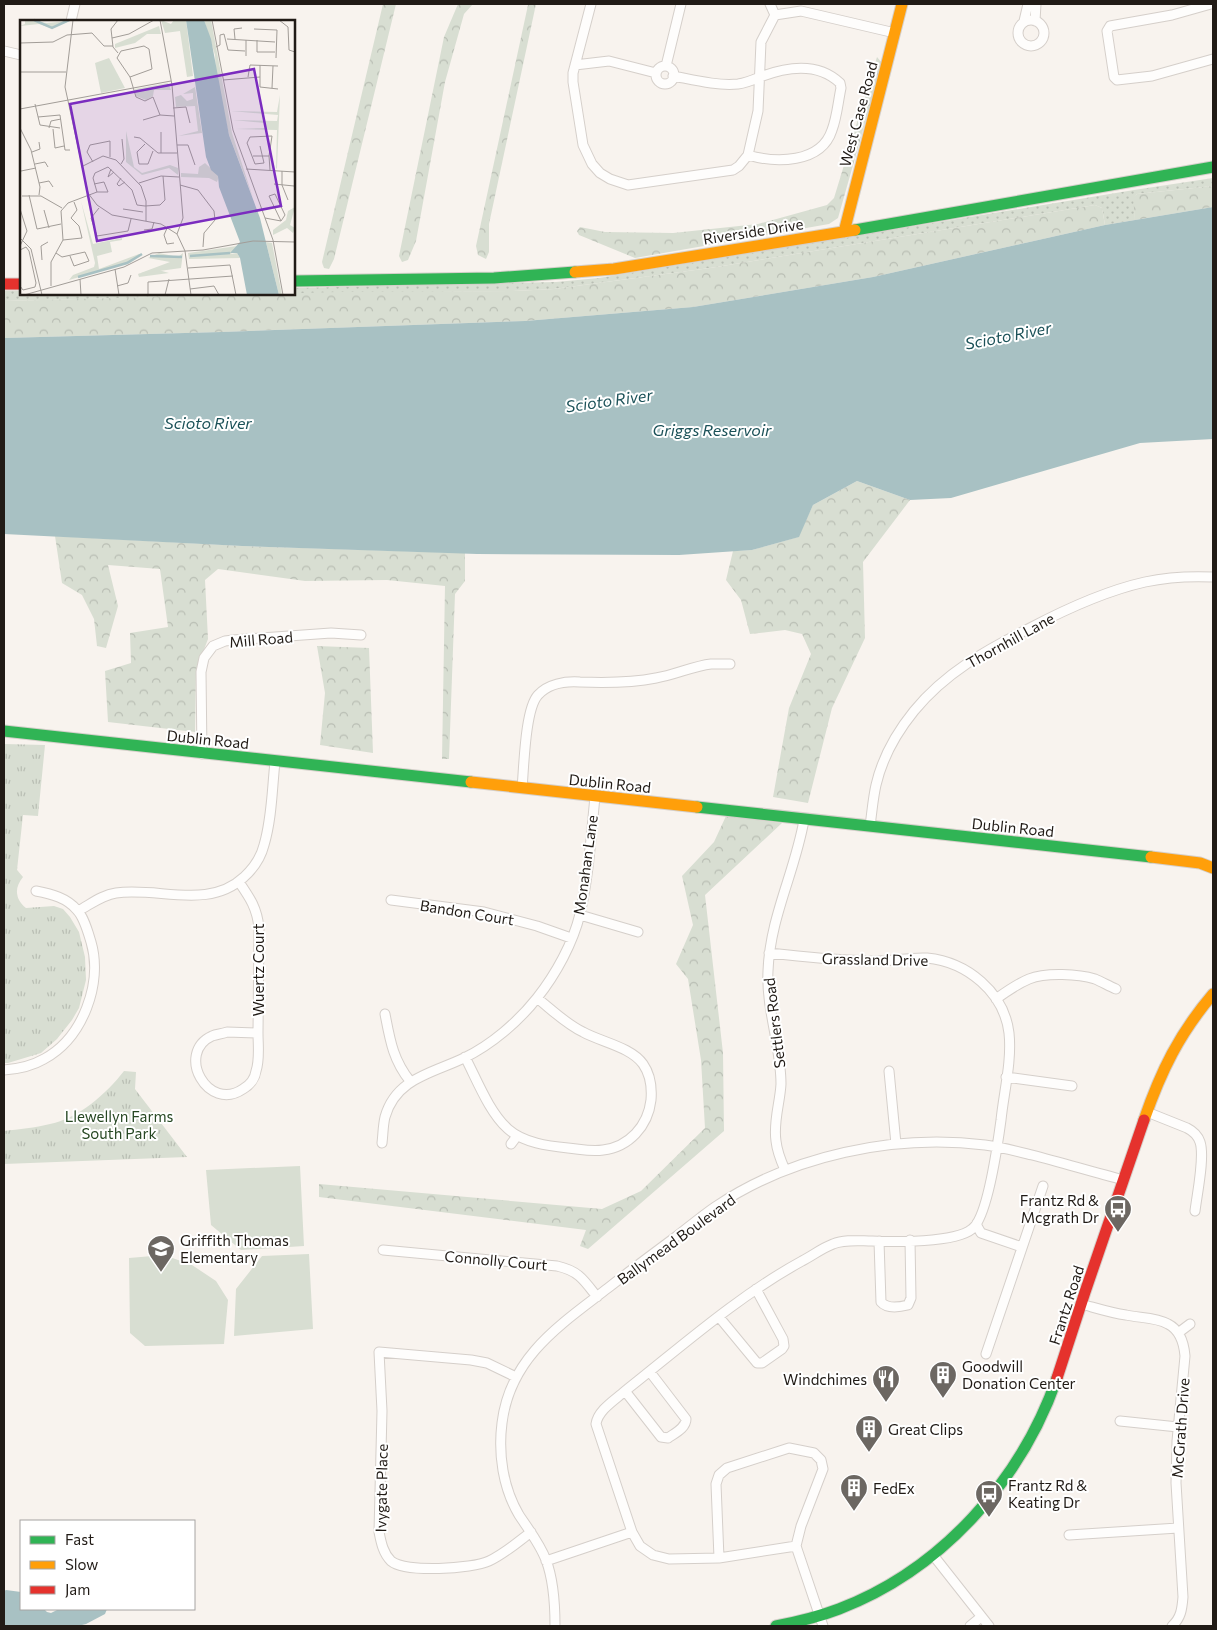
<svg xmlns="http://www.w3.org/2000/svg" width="1217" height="1630" viewBox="0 0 1217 1630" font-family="Commissioner,sans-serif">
<defs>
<pattern id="grass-dots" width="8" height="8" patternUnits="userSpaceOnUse" patternTransform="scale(1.25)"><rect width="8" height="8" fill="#d8ded2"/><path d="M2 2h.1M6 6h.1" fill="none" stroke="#b9beb4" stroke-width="1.8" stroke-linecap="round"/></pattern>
<pattern id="forest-crowns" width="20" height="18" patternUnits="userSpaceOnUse" patternTransform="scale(1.25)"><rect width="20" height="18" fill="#d8ded2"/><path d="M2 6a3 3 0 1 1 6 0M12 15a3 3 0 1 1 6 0" fill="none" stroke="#b9beb4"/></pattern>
<pattern id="park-tufts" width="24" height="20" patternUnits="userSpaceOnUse" patternTransform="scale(1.25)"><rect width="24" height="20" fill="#d8ded2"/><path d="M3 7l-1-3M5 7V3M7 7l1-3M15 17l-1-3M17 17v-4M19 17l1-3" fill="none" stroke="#b9beb4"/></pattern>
</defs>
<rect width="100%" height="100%" fill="#f8f3ee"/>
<path fill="url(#grass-dots)" d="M1213,178v8l-76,8 -3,3 1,23 -30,5 -3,-17 -7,-3 -385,63 -156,21 -41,2 -219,3v-6l262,-6 43,-4 535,-88z
M4,291h17v3h265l-282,7z"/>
<path fill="url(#forest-crowns)" d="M383,4h13l-62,255 -5,10 -5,-1 -2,-6z
M458,4h15l-9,10 -19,68 -29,159 -8,19 -6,2 -3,-6 45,-219z
M526,4h10l-47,220v28l-3,7 -8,-4 -2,-9 52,-241z
M877,57l5,6 -44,155 -9,6 -194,34 -56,-23 -2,-4 3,-4 25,5 68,1 85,-9 69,-19 7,-7z
M1213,186v21l-78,13 -2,-23 4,-3z
M1095,205l7,3 3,17 -232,52 -180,30 -168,14 -304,11 -217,6v-37l333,-9 176,-1 41,-2 156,-21z
M857,481l53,19 -47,62 2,76 -33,70 -24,95 -35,-6 16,-89 22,-54 -9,-20 -17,-4 -35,4 -9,-34 -15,-20 7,-29 19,-1 46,-13 15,-32z
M55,536l187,10 223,7v28l-10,13 -6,165h-7l3,-173 -58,-6 -82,1 -87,-12 -13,11 3,59 -12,32 -1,61 -87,-10 -3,-51 26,-8 -1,-30 38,-6 -8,-58 -52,-4 10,41 -12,42 -9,-2 -3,-27 -12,-24 -20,-12z
M317,646l52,2 4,105 -53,-8 5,-52z
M726,816l56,7 -77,72 18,158 1,78 -136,118 -8,-3 6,-16 -267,-33v-13l283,25 39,-18 64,-63 -4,-68 -13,-81 -12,-15 17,-39 -11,-49 32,-34z"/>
<path fill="url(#park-tufts)" d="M4,744l41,1 -7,71 -15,-1 -6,55 6,7c-9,11 -8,22 3,31l28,-2 9,3 7,8 9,15 6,25 1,23 -7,28 -7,12 -15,19 -16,14 -33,10h-4z
M124,1071l12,1 -1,17 52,68 -183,7v-33c15,-2 31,-3 46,-7 29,-6 56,-30 74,-53z"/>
<path fill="#d8ded2" d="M300,1166l4,80 -63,4 -30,-25 -5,-55z
M309,1254l4,75 -79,7 2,-47 26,-33z
M164,1255l28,10 24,16 12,19 -4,44 -79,2 -15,-13 -1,-75z"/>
<path fill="#a8c1c3" d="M1213,207v232l-73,4 -189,55 -41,2 -53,-19 -44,24 -14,32 -47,13 -73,5 -202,-1 -235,-8 -238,-12v-196l217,-6 304,-11 168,-14 180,-30 232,-52z
M6,1590l15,2v17h23l3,3 4,1 8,-4h48l-2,5 -19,10 -8,2h-74v-35z"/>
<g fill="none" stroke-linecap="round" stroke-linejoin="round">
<defs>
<path id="street" d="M591,4l-18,69v9l10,63 9,19 8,9 10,6 18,6 105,-15 6,-4 9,-11 10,-44 3,-69 14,-27 26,-4 94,22
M770,4l5,11
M1211,4l-39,11 -62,11 -3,5 7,46 3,3 35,-4 61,-17
M1018 33a13 13 0 1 1 26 0a13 13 0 1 1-26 0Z
M71,21l4,-17
M1024,21l4,-17
M1035,21l1,-17
M4,51l17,4
M575,65l34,-4 47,12
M666,66l15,-62
M656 75a9 9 0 1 1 18 0a9 9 0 1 1-18 0Z
M673,76c21,4 44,10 65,8 8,-1 15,-4 22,-7 26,-10 58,-15 80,6l1,5c-3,14 -4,29 -9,42 -11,34 -57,33 -84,25
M202,754l-1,-82 3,-14 9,-12 12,-5 8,-1 98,-7 30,2
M522,788c2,-21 3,-79 16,-93 10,-11 27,-14 42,-13 25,1 51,1 76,-4 19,-3 37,-12 55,-14 7,0 13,0 19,0
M870,826c2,-14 3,-28 6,-41 6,-26 21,-53 38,-74 31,-38 72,-61 116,-83 36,-19 75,-37 115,-46 23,-5 46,-6 68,-5
M239,882c11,16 18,26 20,46l-1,105
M391,900l93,12 53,14 34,12
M78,911c13,-7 24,-16 38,-18 43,-6 93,17 128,-16 10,-9 17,-20 20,-32 8,-27 8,-56 11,-83
M580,915l58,17
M769,953c35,4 66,7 101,8 19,1 38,-4 57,-3 40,4 77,34 82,75 3,28 -5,58 -8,87 -3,22 -13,97 -29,109 -17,14 -78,13 -100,12 -12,0 -27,-2 -39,3 -11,4 -21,12 -31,17 -64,35 -120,85 -177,130 -10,9 -27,19 -29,33l36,108 8,14 13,9 16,4 50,-1 77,-12
M996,999c11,-8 21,-15 33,-20 17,-7 50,-5 66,0 7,3 14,7 21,10
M385,1014c5,26 8,46 25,67
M227,1032l31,1c0,12 2,26 -2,38 -1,7 -6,14 -13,18 -35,24 -68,-36 -31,-53 5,-2 10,-2 15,-4z
M465,1057c12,23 24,55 43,72 16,14 40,17 60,19 12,1 23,4 35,2 26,-3 45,-24 48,-50 1,-12 -1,-26 -8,-36 -12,-17 -42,-22 -60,-32 -17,-8 -31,-22 -46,-34
M4,1070c14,-1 28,-4 40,-11 39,-21 59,-76 47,-117 -3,-10 -7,-25 -14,-32 -10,-12 -25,-16 -41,-19
M889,1071l7,73
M1006,1077l66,9
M1147,1112l40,16c6,3 11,8 13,14 5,15 -3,52 -5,69
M382,1143c1,-8 1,-18 3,-26 11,-39 48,-44 79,-59 27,-13 54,-36 73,-60 19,-24 36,-55 43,-84 9,-38 11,-79 15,-117
M511,1144l6,-8
M785,1170c-4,-9 -8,-19 -9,-29 -3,-19 4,-38 5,-57 0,-38 -15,-75 -13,-113 2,-54 27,-99 36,-151
M977,1223v3l4,7 41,14
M879,1241l2,61c6,7 19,5 27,3l3,-7 -1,-58
M383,1250l174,16c22,5 27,14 40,31
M1081,1304c15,4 30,9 45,11 13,3 30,2 42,9 12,6 16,20 17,32l-8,85 -1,42 7,114c-1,12 -2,21 -11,29
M719,1317l38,46h5l20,-14 2,-3 -1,-7 -27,-50
M1178,1333l12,-9
M986,1354l57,-168
M516,1377l-29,-14 -16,-3 -92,-8 3,59 -3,121c2,10 4,21 12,29 14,12 81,8 98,0 15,-7 29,-19 42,-29
M625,1391l36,46 7,1c7,-5 18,-10 18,-19l-36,-47
M1120,1421l58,6
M1069,1535l109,-7
M933,1555l56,71
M719,1558l-3,-74 3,-9 8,-7 62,-20 25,5 7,7 2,9 -22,57 -5,20 27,80
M546,1561l86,-29
M555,1626c0,-22 -1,-45 -9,-66 -6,-16 -17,-30 -27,-45 -16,-27 -21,-61 -17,-92 8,-66 58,-98 106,-135 23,-18 46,-35 69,-52 13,-10 25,-20 38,-29 77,-52 179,-73 270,-62 16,2 31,6 47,10 31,8 61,17 92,25
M970,1626l11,-9"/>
<path id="fast" d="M855,230l358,-63
M294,281l200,-3 81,-6
M4,731l467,51
M697,807l454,50
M776,1626c21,-4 42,-9 63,-17 102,-39 182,-128 218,-231"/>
<path id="slow" d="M844,232l58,-228
M575,272l39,-3 241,-39
M471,782l226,25
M1151,857l49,6 13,5
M1144,1120c17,-49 35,-86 69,-126"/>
<path id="jam" d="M4,284h17
M1057,1378l28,-86 59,-172"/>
</defs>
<use href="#street" stroke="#d5cfca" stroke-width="11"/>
<use href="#fast" stroke="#d5cfca" stroke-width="13"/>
<use href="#slow" stroke="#d5cfca" stroke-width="13"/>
<use href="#jam" stroke="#d5cfca" stroke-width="13"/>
<use href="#street" stroke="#fefdfc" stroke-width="9"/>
<use href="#fast" stroke="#30b455" stroke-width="11"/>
<use href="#slow" stroke="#ff9f0a" stroke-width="11"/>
<use href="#jam" stroke="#e5322d" stroke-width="11"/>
</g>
<defs>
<symbol id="bus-pin" viewBox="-11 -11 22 30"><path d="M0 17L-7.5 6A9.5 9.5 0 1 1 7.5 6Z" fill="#6c6762" stroke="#fff"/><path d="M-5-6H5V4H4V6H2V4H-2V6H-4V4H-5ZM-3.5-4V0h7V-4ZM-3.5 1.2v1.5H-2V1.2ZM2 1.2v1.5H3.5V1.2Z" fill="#fff"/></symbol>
<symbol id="school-pin" viewBox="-11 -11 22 30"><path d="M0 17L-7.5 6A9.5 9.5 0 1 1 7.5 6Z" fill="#6c6762" stroke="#fff"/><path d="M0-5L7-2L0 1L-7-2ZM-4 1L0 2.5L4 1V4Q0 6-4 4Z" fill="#fff"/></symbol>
<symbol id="building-pin" viewBox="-11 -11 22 30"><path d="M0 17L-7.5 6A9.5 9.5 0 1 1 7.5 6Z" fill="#6c6762" stroke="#fff"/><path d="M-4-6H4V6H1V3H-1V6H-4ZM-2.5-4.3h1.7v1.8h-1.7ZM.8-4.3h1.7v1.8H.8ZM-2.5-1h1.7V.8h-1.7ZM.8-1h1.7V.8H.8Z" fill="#fff"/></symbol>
<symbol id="restaurant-pin" viewBox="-11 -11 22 30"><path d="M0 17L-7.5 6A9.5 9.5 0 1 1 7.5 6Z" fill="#6c6762" stroke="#fff"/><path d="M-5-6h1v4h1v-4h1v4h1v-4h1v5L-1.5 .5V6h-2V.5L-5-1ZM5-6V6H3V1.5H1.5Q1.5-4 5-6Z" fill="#fff"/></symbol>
</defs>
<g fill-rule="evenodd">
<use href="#bus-pin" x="1102" y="1193" width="32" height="43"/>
<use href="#school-pin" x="145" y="1233" width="32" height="43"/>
<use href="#building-pin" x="927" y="1359" width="32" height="43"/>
<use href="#restaurant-pin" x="870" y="1363" width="32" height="43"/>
<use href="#building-pin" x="853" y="1413" width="32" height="43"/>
<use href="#building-pin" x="838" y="1472" width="32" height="43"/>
<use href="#bus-pin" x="973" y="1478" width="32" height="43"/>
</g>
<g text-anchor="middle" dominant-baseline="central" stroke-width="4" stroke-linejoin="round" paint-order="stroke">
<g font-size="15" fill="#211b16" stroke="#fff">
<text transform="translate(858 114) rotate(-75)">West Case Road</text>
<text transform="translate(753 231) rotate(-9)">Riverside Drive</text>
<text transform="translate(261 639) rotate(-5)">Mill Road</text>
<text transform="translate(1010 640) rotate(-29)">Thornhill Lane</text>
<text transform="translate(208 739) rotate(6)">Dublin Road</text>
<text transform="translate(610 783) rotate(6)">Dublin Road</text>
<text transform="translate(1013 827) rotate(6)">Dublin Road</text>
<text transform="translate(585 865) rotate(-82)">Monahan Lane</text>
<text transform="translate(467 912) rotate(9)">Bandon Court</text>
<text transform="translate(875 959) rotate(1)">Grassland Drive</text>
<text transform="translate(258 970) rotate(-90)">Wuertz Court</text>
<text transform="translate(774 1023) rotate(-97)">Settlers Road</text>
<text transform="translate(676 1239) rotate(-36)">Ballymead Boulevard</text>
<text transform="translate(496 1260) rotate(5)">Connolly Court</text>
<text transform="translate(1066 1305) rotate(-72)">Frantz Road</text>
<text transform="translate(1180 1428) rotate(-86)">McGrath Drive</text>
<text transform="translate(381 1488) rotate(-89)">Ivygate Place</text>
</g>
<g font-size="15" fill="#264722" stroke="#fff">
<text x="119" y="1116">Llewellyn Farms<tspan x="119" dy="17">South Park</tspan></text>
</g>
<g font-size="15" fill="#211b16" stroke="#fff" text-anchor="start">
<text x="1099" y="1200" text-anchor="end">Frantz Rd &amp;<tspan x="1099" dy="17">Mcgrath Dr</tspan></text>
<text x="180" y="1240">Griffith Thomas<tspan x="180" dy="17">Elementary</tspan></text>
<text x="962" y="1366">Goodwill<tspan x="962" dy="17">Donation Center</tspan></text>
<text x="867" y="1379" text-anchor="end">Windchimes</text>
<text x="888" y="1429">Great Clips</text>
<text x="1008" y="1485">Frantz Rd &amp;<tspan x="1008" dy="17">Keating Dr</tspan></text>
<text x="873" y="1488">FedEx</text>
</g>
<g font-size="16" font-style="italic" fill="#1b5158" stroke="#fff">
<text transform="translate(1008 335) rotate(-11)">Scioto River</text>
<text transform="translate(609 400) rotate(-8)">Scioto River</text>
<text x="208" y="422">Scioto River</text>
<text x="712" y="429">Griggs Reservoir</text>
</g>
</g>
<g transform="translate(20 20)">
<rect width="275" height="275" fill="#f8f3ee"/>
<path d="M135,249l14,4 -30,4 -1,-3z" fill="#d8ded2"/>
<path d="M5,0l22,3 23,-2 -19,7 -12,-4 -19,2 5,-2zM141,0l10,4 3,-4h12l7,56 -6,1 -7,-46 -15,2zM184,0h7l21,113 21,65 -24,-63 -13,-58 -1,-22zM139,6l2,8h-14l-12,9 -20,5v-4zM175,67l7,46 -24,3 20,-5 -3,-25 -19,1 -1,-10 6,-2 6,6 6,-2v-6l-10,1zM260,75l-3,73 -1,1 1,-39 -42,-1 30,-1v-5l-32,-3 44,1 1,-6 -47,-4 46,1zM106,111l8,36 8,6 28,-8 8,3v7l-9,-7 -27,7 -16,-13zM185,143l14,13 -2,6 -8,-4 -28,-1v-4l17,1 1,-7zM61,181l12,43 29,-6v2l-12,2 2,10 -15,4 2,13 40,-15 3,1 -12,8 -61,17 4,-5 21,-8 1,-4zM275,187l-5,18 5,3 -2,5 -6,-5 -14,7v-5l13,-10 2,-9zM246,222l6,1 10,52h-3zM217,226l-6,8 6,-1 3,5 -51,1 -1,-6zM139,233l19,4 5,-4 -2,15 -43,6 32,-12 -22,-4z" fill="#d8ded2"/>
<path d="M89,38l16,30 -24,5 -6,-30zM148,63l3,7h-17l-1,6 -7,4 -10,-4 -1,-7z" fill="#d8ded2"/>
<path d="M166,0h18l7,19 18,96 31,83 19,77h-32l-7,-37 -3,-5h-7l10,-11 -21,-55 -1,-11 -7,-6 -5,-13z" fill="#a8c1c3"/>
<path fill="none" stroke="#a8c1c3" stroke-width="2.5" d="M14,0l18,8 17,-8M130,236l32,1M170,236l40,-3M58,257l49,-14 15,-9"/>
<path fill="none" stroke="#a29d98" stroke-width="1" d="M53,0l-8,67 23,106 9,12 15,10 49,9 16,10 8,17 6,44M140,0l12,65 11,133 -6,16M192,0l21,110 40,110 10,55M259,0l9,7 1,23 6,2M234,9l23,1 -1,28M92,18l17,-4 25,-14M207,19l48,3M215,19l-1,-10 8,-1M237,20v12h18M0,23l33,-1 14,-7 25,-2 12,13h9M124,26l-23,5 -4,7 13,19 6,20 9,4 8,-4M196,27l4,-2v-10l4,-1 4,16 17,1M98,33l-5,-6 -2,-18 7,-9M226,36v-16M240,45v22l18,2M0,52h46M110,57l22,-8 -3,-20 -5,-3M228,57l2,-12 28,1M203,60l37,-3M252,68l1,-22M133,77l7,18 14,1M15,84l5,21 20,3M153,88l13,-1 4,16M0,89l151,-28M18,97l22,-2 5,35h5M123,100l17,-5M0,108l11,22 9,37 -1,8M29,108l2,-7 10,-2M33,109l2,19 9,-2M114,117l6,1 18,15h19M125,124l-8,8 2,12h9l5,-13M157,125h11l7,20M240,126l4,17 -9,1 -8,-21 3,-6 22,-1 -3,20M12,132l8,-3 -1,-7M141,133v-21M233,136h16l1,14M73,142l-6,-10 3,-7 20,-4v16M15,144l10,-2 3,5M101,144l3,-5 -2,-20M61,147l22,-11 13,4 25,26 5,15v20M91,149l-3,8 6,-5M226,149l49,3M1,151l15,-3M262,151v14l6,15M75,153l13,-6 24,23 5,15 8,1 15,-1 5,-5 -2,-24M75,153l-2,5 4,14M101,158l-4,6 2,2 6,-4M19,163l10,-2 4,6M119,163l22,-7 18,1M254,164l20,2M160,165l18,5 16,21 1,9 -11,13 -1,14M255,174l10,21 -4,6 -12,-25zM9,175l8,34 24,-5M2,176h19l21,12M79,188l-8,10 6,18 31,-5 3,-12M0,189l7,22 -7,15M103,189l20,3M24,190l5,18M245,198l16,3M148,206l-4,9 3,9 7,-1M124,210l8,-1 2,-7M0,218l11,11 11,46M43,220l19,-2 -3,-12 -8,-8 6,-8 -3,-8M0,230l6,-3 3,4 7,32 -1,4 -12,3 -3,-4M36,233l6,4 23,-5 4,9 -15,5 -4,-10M22,240l-1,-14 7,-4M168,248l42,-3 6,30M95,249l4,26M60,259l1,16M31,266v-24l12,-22 -2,-29 7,-8 29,-11h11l-4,-10 -10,2M97,266l11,-3 3,-8M170,269l24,-3 5,9M4,275l100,-28 28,-14 51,-3 50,-9 42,1M128,275v-13l85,-6M145,275l4,-16"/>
<path fill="#7b2cbf" fill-opacity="0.15" stroke="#7b2cbf" stroke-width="2.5" d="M234,49l27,137 -184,35 -27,-137z"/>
<rect width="275" height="275" fill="none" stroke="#211b16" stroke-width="2.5"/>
</g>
<rect width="1217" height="1630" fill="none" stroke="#211b16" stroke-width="10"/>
<rect x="20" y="1520" width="175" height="90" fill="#ffffff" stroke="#a6a4a2"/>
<rect x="30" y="1536" width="25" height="8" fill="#30b455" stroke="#a6a4a2"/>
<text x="65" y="1545" font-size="15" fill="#211b16">Fast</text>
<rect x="30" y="1561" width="25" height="8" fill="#ff9f0a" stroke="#a6a4a2"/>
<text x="65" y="1570" font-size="15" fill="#211b16">Slow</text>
<rect x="30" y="1586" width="25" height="8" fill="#e5322d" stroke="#a6a4a2"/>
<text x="65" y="1595" font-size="15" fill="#211b16">Jam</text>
</svg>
